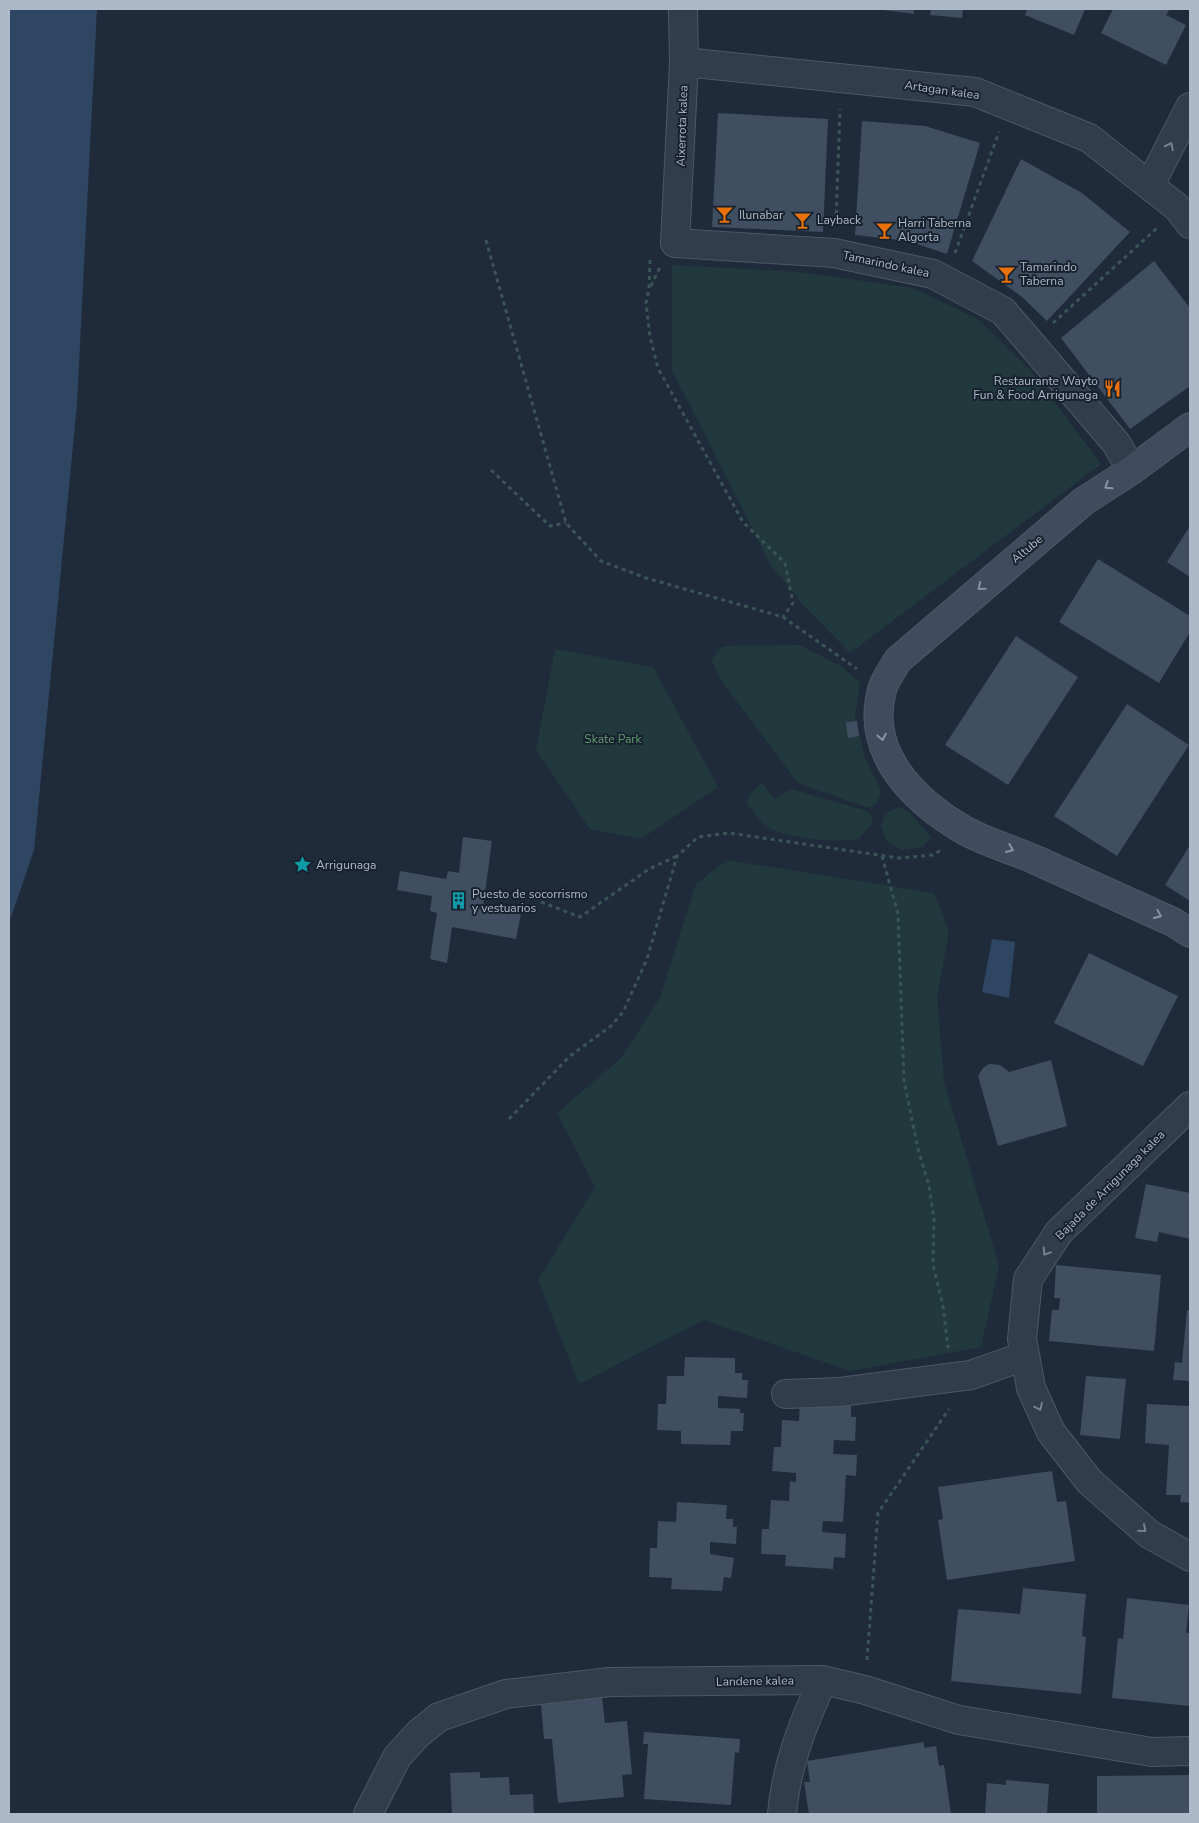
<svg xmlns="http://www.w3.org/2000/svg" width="1199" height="1823" viewBox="0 0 1199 1823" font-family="'Nunito Sans',sans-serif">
<rect width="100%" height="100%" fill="#1f2b3b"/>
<path fill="#21393c" d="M672,265l128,7 113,16 66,32 53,52 69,92 -251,189 -45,-46 -35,-43 -98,-194z
M800,645l41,21 19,16 -5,34 10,42 16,33 -4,12 -9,5 -70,-25 -78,-104 -8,-18 6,-11 6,-4z
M555,649l98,18 65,120 -77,52 -51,-10 -54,-79z
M762,783l13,16 16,-10 72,21 7,3 3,9 -14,17c-21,4 -67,0 -88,-10 -9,-5 -17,-17 -24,-25l3,-10z
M899,807l10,5 22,25 -8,10 -21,3 -16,-10 -5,-15 4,-11z
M727,860l207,33 15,39 -12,65 7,85 55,184 -18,81 -131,24 -146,-51 -125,64 -41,-104 57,-93 -38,-74 64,-55 39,-60 36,-114z"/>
<path fill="#2e4662" d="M9,9h88l-20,395 -43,446 -25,73z
M992,939l23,3 -6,56 -27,-6z"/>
<path fill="#3f4e60" d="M876,9h38v5z
M931,9h32l-1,9 -32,-3z
M1027,9h58l-11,26 -49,-20z
M1113,9h57l-4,6 20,10 -20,40 -65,-32z
M718,113l110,6 -5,113 -111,-5z
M862,121l63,5 55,17 -33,111 -39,-13 -53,-6z
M1021,159l61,34 48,39 -83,89 -25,-24 -50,-36z
M1154,261l36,47v78l-60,43 -69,-91z
M1190,526v51l-23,-15z
M1098,559l92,57v16l-31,51 -100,-61z
M1016,636l62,41 -70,108 -63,-40z
M1127,704l62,41 -72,111 -63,-40z
M857,721l2,15 -11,2 -2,-16z
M463,837l29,4 -9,66 38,7 -5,25 -64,-12 -5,36 -17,-4 7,-46 -7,-2 2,-15 -35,-6 3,-19 46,8 2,-8 11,2z
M1190,845v56l-25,-16z
M1089,953l89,43 -35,70 -89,-43z
M1051,1060l16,66 -69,20 -20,-70 5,-8 6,-4 11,1 9,7z
M1146,1184l44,9v46l-31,-7 -2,10 -22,-4z
M1056,1265l105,10 -7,76 -105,-10 3,-31h7l1,-12h-6z
M1187,1310h3v71l-17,-1 2,-18 7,1z
M685,1357l50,1v15h7v7h6l-1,18 -29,-2v12l22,1v4h4l-1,18h-12l-1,14 -49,-1v-13l-24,-1 1,-26h8l1,-28h17z
M1086,1376l40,3 -6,60 -40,-4z
M800,1401l51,2v14h5l-1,24 -21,-1 -1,14 24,1 -1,21 -10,-1 -3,47 -20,-1 -1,11 24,2 -1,24 -11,-1 -1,12 -48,-3 1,-11 -25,-1 1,-25h7l2,-29 18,1 1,-20 6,1v-9l-24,-2 2,-24h7l1,-27 17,1z
M1147,1404l43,2v97l-10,-1 1,-7h-15l3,-50 -24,-2z
M1052,1471l5,31 9,-1 9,60 -128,19 -9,-60 5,-1 -5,-32z
M677,1502l50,3 -1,14h7v8h4l-1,17 -26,-2v12l24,4 -3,20 -7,-1 -2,14 -51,-2 1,-11 -23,-1 1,-29h7l1,-27 18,1z
M1023,1588l63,6 -4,42 4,1 -5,57 -130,-13 7,-72 62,5z
M1127,1598l62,7 -3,28h4v73l-78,-8 6,-60 5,1z
M602,1697l3,26 22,-2 5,53 -10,1 2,22 -66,6 -6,-64h-8l-3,-36z
M644,1732l96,7 -1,14 -4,-1 -4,53 -87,-6 4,-55h-5z
M924,1742v6l12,-2 3,20 5,-1 7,49h-142l-5,-32h6l-3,-21z
M480,1772v6l29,-1 1,18 23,-1 1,20h-82l-2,-41z
M1190,1775v39h-93v-38z
M1006,1780l43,4 -2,30h-62l2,-31 19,2z"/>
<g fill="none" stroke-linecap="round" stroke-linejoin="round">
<defs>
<path id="street" d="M683,9l1,53 -9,181 159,10 99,21 70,37 113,132 16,27
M684,62l291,30 114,46 89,70 12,16
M1150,185l40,-78
M1190,1106l-131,126 -31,47 -6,60 9,49 20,44 38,49 60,53 41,23
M786,1394l54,-2 131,-17 54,-19
M368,1814l29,-57 21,-23 21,-17 67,-23 104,-12 213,-2 42,10 94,30 193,32 38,-1
M782,1814c4,-48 21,-91 41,-134"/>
<path id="secondary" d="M1190,427l-58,43 -48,31 -186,159c-5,9 -14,20 -16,30 -17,63 32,111 82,140 23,13 50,20 74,31 45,20 90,41 135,61l17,11"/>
</defs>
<use href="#street" stroke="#4d5866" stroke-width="30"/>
<use href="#secondary" stroke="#4d5866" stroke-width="30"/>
<path stroke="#3b5556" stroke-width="3" stroke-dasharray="4 4" stroke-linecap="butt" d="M836,222l4,-113
M486,240l80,283 35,38 45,17 137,39 74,52
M955,253l44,-121
M650,260l-1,29 -3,14 4,34 8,31 85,154 42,41 8,40 -10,14
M651,286l9,-19
M1053,323l104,-95
M491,470l59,56 16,-3
M882,856l16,58 6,167 14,68 11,37 5,33 -1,46 10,41 5,42
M541,902l39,15 69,-48 28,-13
M509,1119l61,-63 41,-30 12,-14 24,-53 30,-103 21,-19 31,-4 170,25 34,-3 8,-5
M867,1660l11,-147 71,-104"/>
<use href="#street" stroke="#323d4b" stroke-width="28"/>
<use href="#secondary" stroke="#404c5e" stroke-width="28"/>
</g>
<defs><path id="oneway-chevron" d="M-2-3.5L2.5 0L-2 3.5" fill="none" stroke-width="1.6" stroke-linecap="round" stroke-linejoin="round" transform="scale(1.25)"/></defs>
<g stroke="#768190">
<use href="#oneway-chevron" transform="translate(1170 146) rotate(-63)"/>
<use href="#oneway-chevron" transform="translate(1046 1252) rotate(123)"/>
<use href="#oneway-chevron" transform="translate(1039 1407) rotate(65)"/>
<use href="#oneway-chevron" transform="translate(1143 1529) rotate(41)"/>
</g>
<g stroke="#8792a3">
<use href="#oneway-chevron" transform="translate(1108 486) rotate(147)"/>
<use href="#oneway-chevron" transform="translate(981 587) rotate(140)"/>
<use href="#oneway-chevron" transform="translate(882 737) rotate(79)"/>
<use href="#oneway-chevron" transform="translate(1010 849) rotate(23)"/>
<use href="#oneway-chevron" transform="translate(1158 915) rotate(24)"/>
</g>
<defs>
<symbol id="bar-bare" viewBox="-9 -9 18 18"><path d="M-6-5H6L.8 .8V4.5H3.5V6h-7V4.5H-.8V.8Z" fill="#e8710a" stroke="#18222f" stroke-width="2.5" paint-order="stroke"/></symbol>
<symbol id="restaurant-bare" viewBox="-9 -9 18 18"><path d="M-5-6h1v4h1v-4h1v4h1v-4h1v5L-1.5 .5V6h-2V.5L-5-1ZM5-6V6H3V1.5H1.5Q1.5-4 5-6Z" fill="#e8710a" stroke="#18222f" stroke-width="2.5" paint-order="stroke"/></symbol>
<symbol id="sight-bare" viewBox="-9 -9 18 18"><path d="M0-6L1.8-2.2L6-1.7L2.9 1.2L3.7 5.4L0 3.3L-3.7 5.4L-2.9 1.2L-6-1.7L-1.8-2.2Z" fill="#0f9aa8" stroke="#18222f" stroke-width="2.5" paint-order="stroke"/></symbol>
<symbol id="building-bare" viewBox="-9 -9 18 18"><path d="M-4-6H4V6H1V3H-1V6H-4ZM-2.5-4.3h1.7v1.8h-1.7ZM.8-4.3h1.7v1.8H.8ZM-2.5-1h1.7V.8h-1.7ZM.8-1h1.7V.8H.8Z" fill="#0f9aa8" stroke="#18222f" stroke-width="2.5" paint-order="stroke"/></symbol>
</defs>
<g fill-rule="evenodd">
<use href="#bar-bare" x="712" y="202" width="25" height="25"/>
<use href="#bar-bare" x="790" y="208" width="25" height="25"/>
<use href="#bar-bare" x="872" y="218" width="25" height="25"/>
<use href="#bar-bare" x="994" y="262" width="25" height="25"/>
<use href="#restaurant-bare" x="1100" y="376" width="25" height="25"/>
<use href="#sight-bare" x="290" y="852" width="25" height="25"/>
<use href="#building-bare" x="446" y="888" width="25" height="25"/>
</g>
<g text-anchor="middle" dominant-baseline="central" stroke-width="4" stroke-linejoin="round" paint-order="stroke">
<g font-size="12" fill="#adb8c8" stroke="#18222f">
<text transform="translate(942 90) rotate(8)">Artagan kalea</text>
<text transform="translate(682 126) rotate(-88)">Aixerrota kalea</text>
<text transform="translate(886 264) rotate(12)">Tamarindo kalea</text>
<text transform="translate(1027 549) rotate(-40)">Altube</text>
<text transform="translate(1110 1185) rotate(-45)">Bajada de Arrigunaga kalea</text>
<text transform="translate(755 1681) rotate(-1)">Landene kalea</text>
</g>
<g font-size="12" fill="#adb8c8" stroke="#18222f" text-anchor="start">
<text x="739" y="215">Ilunabar</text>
<text x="817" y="220">Layback</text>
<text x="898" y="223">Harri Taberna<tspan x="898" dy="14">Algorta</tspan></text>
<text x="1020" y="267">Tamarindo<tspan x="1020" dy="14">Taberna</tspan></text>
<text x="1098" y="381" text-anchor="end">Restaurante Wayto<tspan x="1098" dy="14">Fun &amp; Food Arrigunaga</tspan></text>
<text x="316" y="865">Arrigunaga</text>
<text x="472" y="894">Puesto de socorrismo<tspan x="472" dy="14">y vestuarios</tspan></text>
</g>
<g font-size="12" fill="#629b6e" stroke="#18222f">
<text x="613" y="739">Skate Park</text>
</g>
</g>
<rect width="1199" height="1823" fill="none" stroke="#adb8c8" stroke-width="20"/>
</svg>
